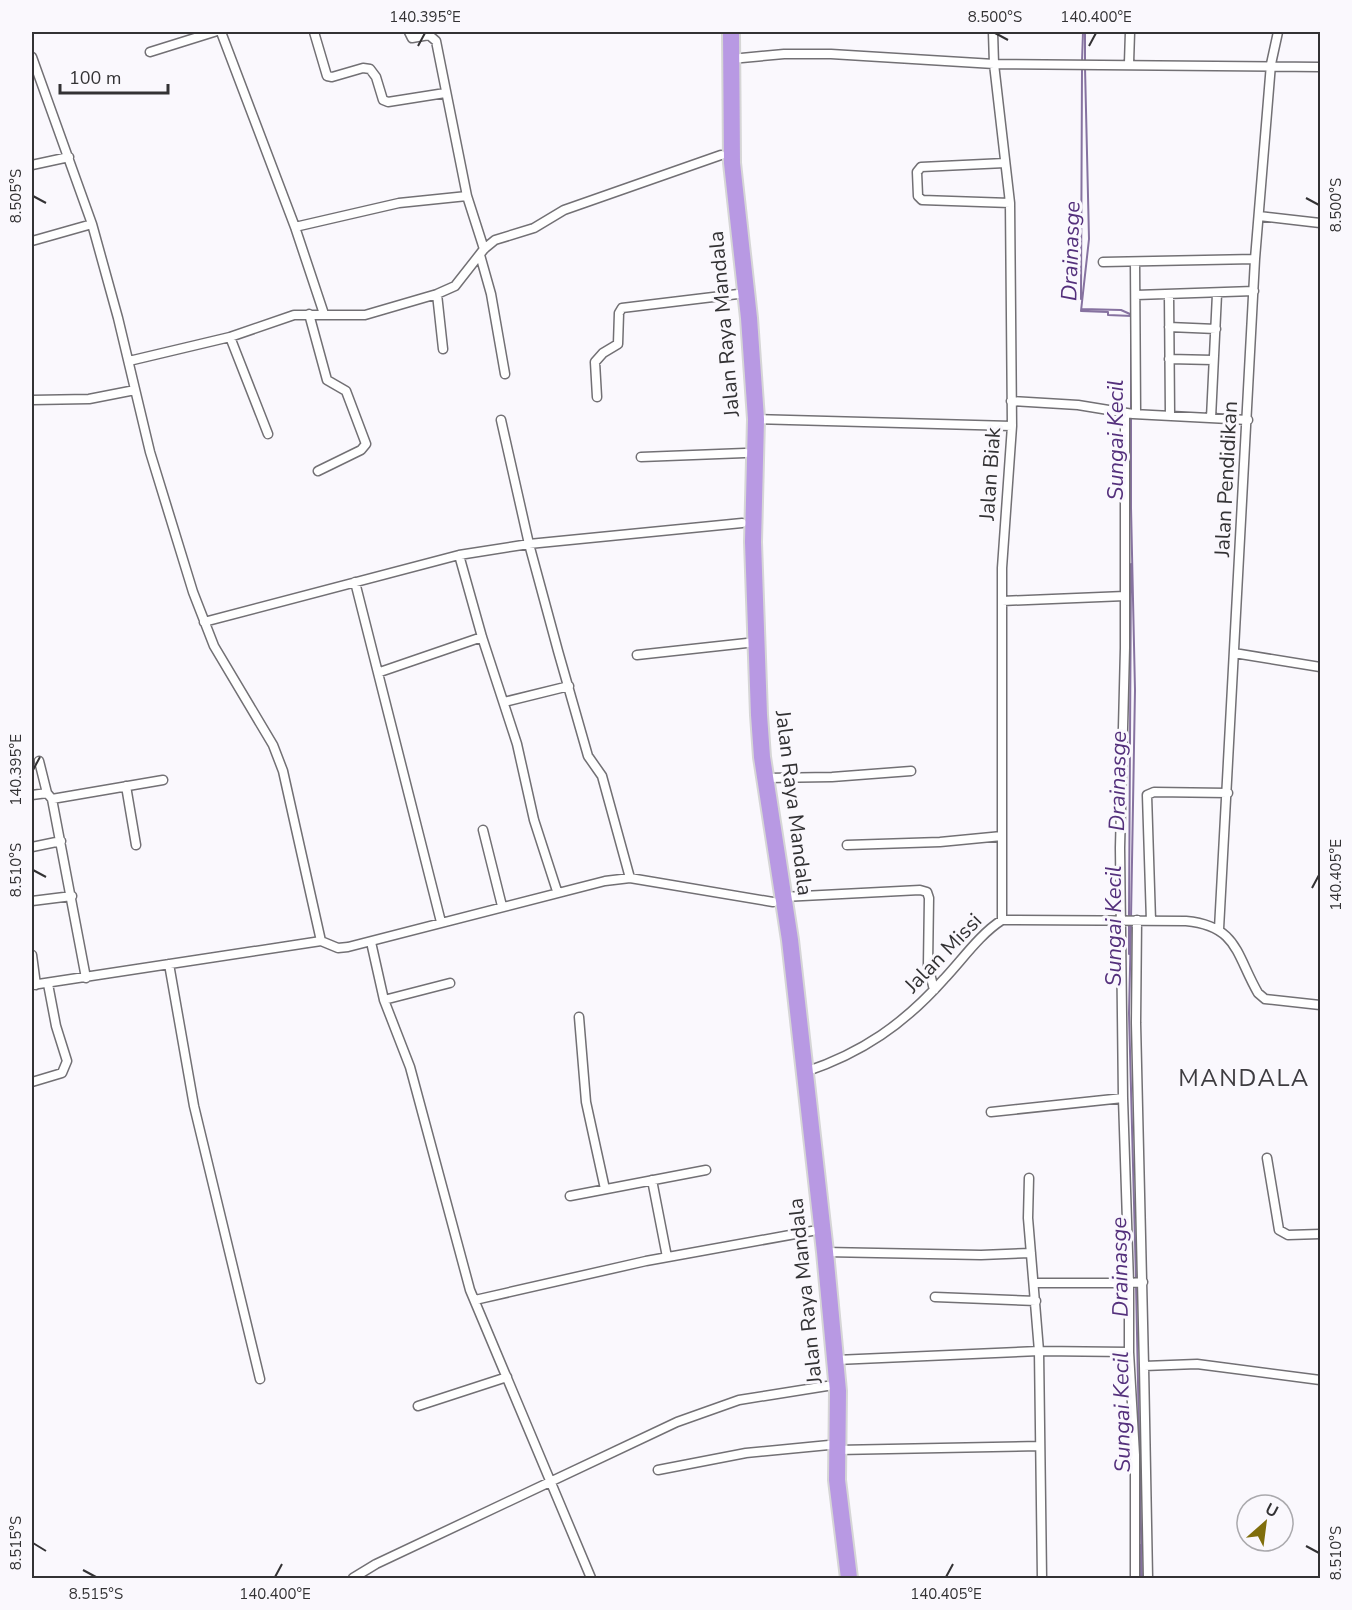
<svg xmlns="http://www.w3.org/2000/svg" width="1352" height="1610" viewBox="0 0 1352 1610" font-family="'Nunito Sans',sans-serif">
<rect width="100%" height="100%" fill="#faf8fd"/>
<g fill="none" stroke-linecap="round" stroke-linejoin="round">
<path stroke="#8672a0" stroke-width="2" d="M1085,61v-29
M1082,62l1,-30
M1085,67l4,172 -8,72 27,1v3l24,1
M1081,299l1,-232
M1082,309l39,1 9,4
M1129,918l2,-354
M1131,919l4,-229 -4,-182v-174
M1131,925l-2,88 7,266
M1129,954v-30
M1136,1284l6,294
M1140,1545v33"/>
<defs>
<path id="street" d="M221,32l74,195 29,87
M314,32l13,44 5,1 31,-9 7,1 6,8 7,23 5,2 57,-9
M409,32l3,6 17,-3 7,6 31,155 17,53
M993,32l1,32 16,139 2,223 -10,142v352
M150,52l64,-20
M32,57l60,167 26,94 32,134 43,140 21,54 59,99 10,26 38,170 17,7 10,-1 257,-66 25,-3 143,24
M731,59l53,-5h47l163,10 326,3
M1129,63l1,-31
M1005,163l-84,4 -4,5 1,24 4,4 88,3
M32,165l37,-8
M1259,216l61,7
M295,227l104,-24 68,-7
M32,241l60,-17
M480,255l11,39 14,80
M1103,262l152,-3
M1135,262l1,152
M437,294l6,55
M1136,295l118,-4
M1169,295l1,120
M309,314l18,66 19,11 20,53 -5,6 -43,21
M1169,327l47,2
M230,337l38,97
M1169,359l44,1
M129,361l101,-24 64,-22h71l72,-21 18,-8 29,-37 11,-9 39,-12 30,-18 157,-55
M597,397l-2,-35 8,-9 15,-9 1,-31 3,-5 116,-14
M32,400l57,-1 46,-9
M1011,401l67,4 55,9 115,6
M1211,418l6,-124
M756,419l256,7
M501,420l28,124 29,107 30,105 14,20 28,102
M641,457l104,-4
M459,555l23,82 35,107 17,76 23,71
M355,582l86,340
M1002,601l123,-5
M204,622l255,-67 70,-11 213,-21
M1234,653l86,14
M637,655l119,-13
M380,672l102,-35
M504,702l65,-16
M39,761l8,32 5,6
M765,778l67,-1 79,-6
M126,786l10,59
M32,795l15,-2
M483,830l19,76
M847,845l93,-3 62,-6
M32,847l29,-6
M783,897l137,-7 7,2 2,6 -1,67 6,25
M32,901l40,-5
M1137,920l-1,103 8,343
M1151,921l-4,-126 7,-3 74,1
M1219,929l36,-670 16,-195 7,-32
M371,942l13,58 26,67 60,223 121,288
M32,955l4,30
M169,964l25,142 66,273
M86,978l-34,-179 111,-19
M32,985l289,-44
M384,1000l66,-17
M579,1017l7,85 19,87
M805,1072c57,-19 99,-48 139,-93 18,-19 36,-45 58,-59l184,1c52,5 50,34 72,72l7,6 55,6
M32,1082l30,-9 5,-12 -11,-35 -8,-42
M1123,1098l6,185 14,-1
M991,1112l132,-14 -3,-250 5,-200v-235
M1267,1158l12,72 9,5 32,-1
M1029,1178l-1,40 11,133 3,227
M652,1180l15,77
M570,1196l136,-26
M825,1252l156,3 50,-2
M1035,1283h94v69
M935,1297l101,4
M475,1300l171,-39 166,-30
M836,1360l203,-9 90,1 6,103v123
M418,1406l89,-29
M837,1450l203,-4
M658,1470l88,-17 83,-8
M353,1578l23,-14 301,-142 62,-22 88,-14
M1148,1578l-4,-212 53,-2 123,16"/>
<path id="highway" d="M731,32l1,131 17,155 7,101 -3,123 6,173 3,42 28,183 35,312 13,139 -1,89 12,98"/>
</defs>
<use href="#street" stroke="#727074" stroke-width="11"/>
<use href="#highway" stroke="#d6d6d6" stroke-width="20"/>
<use href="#street" stroke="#fff" stroke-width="8"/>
<use href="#highway" stroke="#b899e3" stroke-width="16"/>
</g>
<path fill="none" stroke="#333234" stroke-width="2" d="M995,33l13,7M418,46l7,-13M1089,46l7,-13M33,196l13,7M1306,198l13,7M33,770l7,-13M33,870l13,7M1312,888l7,-13M33,1543l13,8M1306,1546l13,7M83,1570l13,7M275,1577l7,-13M946,1577l7,-13"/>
<g text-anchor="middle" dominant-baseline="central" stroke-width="6" stroke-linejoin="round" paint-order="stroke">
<g font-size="21" fill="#333234" stroke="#faf8fd">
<text transform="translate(724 324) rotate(-95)">Jalan Raya Mandala</text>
<text transform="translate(990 474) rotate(-86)">Jalan Biak</text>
<text transform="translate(1226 479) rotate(-87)">Jalan Pendidikan</text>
<text transform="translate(794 803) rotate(83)">Jalan Raya Mandala</text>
<text transform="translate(943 953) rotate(-46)">Jalan Missi</text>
<text transform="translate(805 1291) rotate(-96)">Jalan Raya Mandala</text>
</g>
<g font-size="22" font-style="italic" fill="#54307c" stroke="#faf8fd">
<text transform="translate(1071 251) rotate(-88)">Drainasge</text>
<text transform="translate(1116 440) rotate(-90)">Sungai Kecil</text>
<text transform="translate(1118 781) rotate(-89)">Drainasge</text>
<text transform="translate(1114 926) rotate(-90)">Sungai Kecil</text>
<text transform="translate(1120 1267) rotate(-91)">Drainasge</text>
<text transform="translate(1122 1412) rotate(-91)">Sungai Kecil</text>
</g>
<g font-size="24" letter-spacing="1.5" fill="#3e3c40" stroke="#faf8fd">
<text x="1244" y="1078">MANDALA</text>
</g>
</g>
<rect width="1352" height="1610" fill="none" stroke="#faf8fd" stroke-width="66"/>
<g transform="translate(1265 1523) rotate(28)"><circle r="28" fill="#faf8fd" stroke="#aaa9ad" stroke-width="1.5"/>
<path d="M0-4.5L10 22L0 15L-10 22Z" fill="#806e0c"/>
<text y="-9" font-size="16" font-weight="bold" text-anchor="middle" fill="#333234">U</text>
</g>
<path d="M60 84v9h108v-9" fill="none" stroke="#333234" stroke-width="3"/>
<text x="69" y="84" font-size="18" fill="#333234" stroke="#faf8fd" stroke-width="4.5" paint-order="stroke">100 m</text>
<rect x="33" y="33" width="1286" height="1544" fill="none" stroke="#333234" stroke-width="2"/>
<g font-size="15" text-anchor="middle" fill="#333234">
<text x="425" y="22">140.395°E</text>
<text x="995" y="22">8.500°S</text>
<text x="1096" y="22">140.400°E</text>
<text transform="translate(16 196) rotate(-90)" y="5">8.505°S</text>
<text transform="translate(1336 205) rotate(-90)" y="5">8.500°S</text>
<text transform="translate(16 770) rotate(-90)" y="5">140.395°E</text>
<text transform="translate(16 870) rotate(-90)" y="5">8.510°S</text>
<text transform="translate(1336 875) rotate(-90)" y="5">140.405°E</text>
<text transform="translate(16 1543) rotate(-90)" y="5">8.515°S</text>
<text transform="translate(1336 1553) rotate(-90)" y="5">8.510°S</text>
<text x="96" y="1599">8.515°S</text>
<text x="275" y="1599">140.400°E</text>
<text x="946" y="1599">140.405°E</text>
</g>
</svg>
